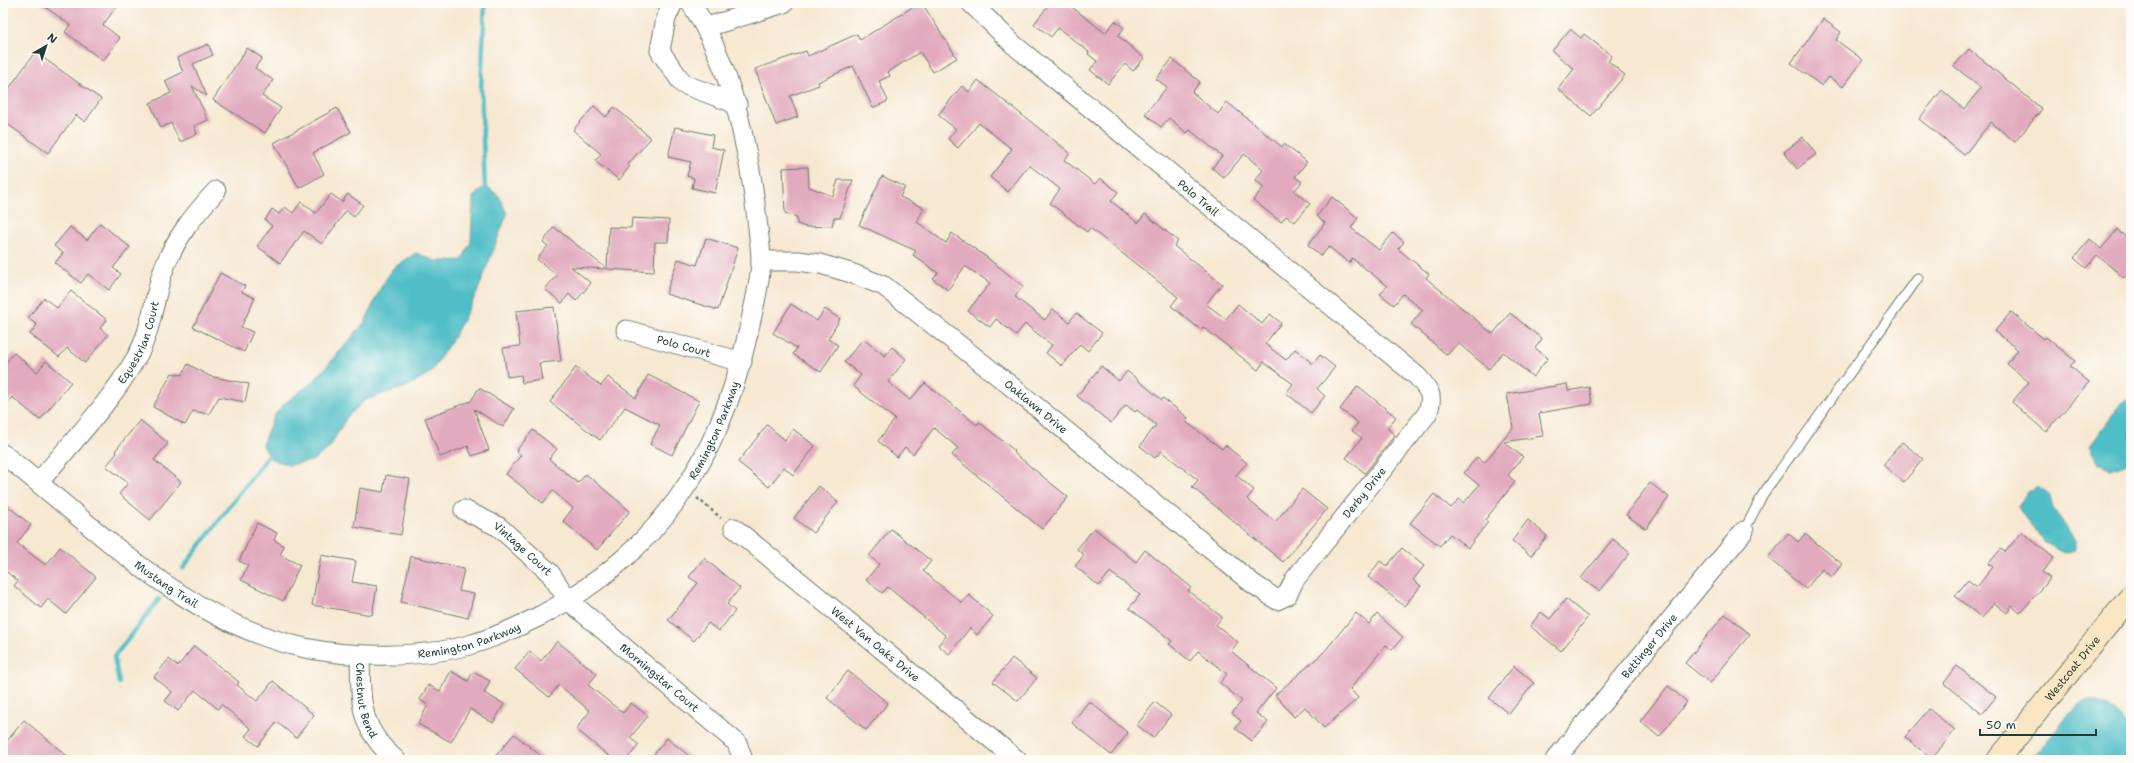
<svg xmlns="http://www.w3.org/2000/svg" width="2134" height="763" viewBox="0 0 2134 763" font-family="'Shantell Sans',sans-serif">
<rect width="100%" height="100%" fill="#fdfcf7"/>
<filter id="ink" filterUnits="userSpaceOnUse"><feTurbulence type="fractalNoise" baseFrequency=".025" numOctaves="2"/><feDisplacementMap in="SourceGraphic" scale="8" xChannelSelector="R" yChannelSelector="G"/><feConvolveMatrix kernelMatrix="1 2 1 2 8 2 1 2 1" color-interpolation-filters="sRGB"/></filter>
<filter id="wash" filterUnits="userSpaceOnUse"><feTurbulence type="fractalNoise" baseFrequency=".012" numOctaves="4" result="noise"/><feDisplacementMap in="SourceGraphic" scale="16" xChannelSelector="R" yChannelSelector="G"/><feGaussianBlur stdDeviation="0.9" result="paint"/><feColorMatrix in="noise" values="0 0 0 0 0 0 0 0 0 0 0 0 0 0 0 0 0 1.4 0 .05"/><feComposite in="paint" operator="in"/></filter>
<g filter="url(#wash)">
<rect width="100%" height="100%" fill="#f7e8d2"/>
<path fill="#50bec7" stroke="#387e7e" d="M485,185l14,11 8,18 -30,79 -22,42 -24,37 -23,14 -43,14 -18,17 -18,31 -17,13 -23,4 -18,-6 -9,-15 12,-28 11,-13 29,-22 51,-59 15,-33 13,-21 23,-15 20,8 26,-1 9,-18 2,-45z
M2131,398v60l-6,6 -15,5 -12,-8 -8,-15 31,-42z
M2039,487l10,7 4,13 22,34v9l-11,3c-21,-9 -34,-27 -46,-46l9,-15z
M2090,700c34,7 42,28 41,60h-100l47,-56z"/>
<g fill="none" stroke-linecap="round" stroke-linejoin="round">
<path stroke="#50bec7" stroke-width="4.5" d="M485,3l-4,85 4,101
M183,568l88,-116
M119,683l-5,-26 45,-58"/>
</g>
<g id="blocks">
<path fill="#e2aabe" d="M40,3h79l-16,22 17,13 -17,23 -38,-29 5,-7z
M919,3h3l35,55 -24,14 -13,-20 -32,20 2,4 -11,5 9,20 -15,7 -20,-42 -35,16 1,3 -29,11 8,21 -22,8 -21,-56 51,-18 2,5 49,-22 3,6z
M1050,3h17l38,30 10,-12 9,7 -6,8 26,22 -11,13 -8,-7 -17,20 -18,-14 7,-9 -9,-7 1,-2 -31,-24 -7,9 -17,-13z
M1823,19l18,13 -5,8 27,20 -20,27 -14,-10 -7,9 -31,-23z
M1570,29l11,9 3,-4 28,22 -4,5 17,14 -34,41 -33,-27 16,-20 -22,-18z
M208,44l5,11 -20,9 14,32 -15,-10 16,34 -14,6 3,8 -17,8 -9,-19 -10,5 -11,-25 21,-10 -6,-12 18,-9 -6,-14z
M247,48l15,10 -7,10 18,12 -11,16 19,12 -16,25 -52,-33z
M1969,49l73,60 -27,33 -24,-20 -27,33 -45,-36 23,-29 22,19 17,-21 -27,-22z
M35,52l66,47 -16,23 -9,-7 -28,38 -45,-32v-24z
M1172,59l28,23 -8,10 26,22 9,-12 55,45 2,-3 23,18 -12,15 7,5 -8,9 16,13 -15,18 -9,-6 -5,6 -28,-22 11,-13 -9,-7 8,-10 -19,-16 -20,24 -12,-10 10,-12 -32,-26 -3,3 -18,-15 -8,9 -16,-13 22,-27 -11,-8z
M978,80l92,73 -6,7 31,24 5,-6 18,14 -7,9 27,22 7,-9 33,27 -4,5 48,38 -16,20 20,15 12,-15 24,20 8,-10 11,9 -16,21 21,16 9,-11 18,15 7,-9 15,12 -18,22 8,7 -14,17 -25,-20 7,-9 -29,-22 -6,8 -55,-43 -2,3 -30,-24 7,-9 -88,-69 -3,4 -37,-29 10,-14 -31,-24 -21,27 -18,-15 22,-28 -33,-26 -21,25 -10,-9 8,-10 -18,-14 24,-29 7,6z
M594,106l12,11 8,-10 37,31 -23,26 2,2 -11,14 -24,-19 6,-7 -28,-24z
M337,108l14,24 -38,21 11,21 -25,14 -25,-45z
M675,127l38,8 -2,12 13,3 -9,43 -23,-5 2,-10 -7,-2 4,-14 -23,-5z
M1803,137l13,17 -19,15 -13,-17z
M808,167l1,20 24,9 5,-16h15l-13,38h-6l-2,8 -26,1 -9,-3v-7l-12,-4 -2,-45z
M882,176l23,11 -5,10 24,11 -7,14 29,21 6,-10 33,23 38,30 -8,11 30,23 8,-11 16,13 7,-9 26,20 -14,18 -8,-7 -18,22 -16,-13 6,-8 -27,-21 -9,11 -20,-16 -6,8 -22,-16 22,-28 -25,-17 -17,24 -15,-11 5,-6 -25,-18 3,-4 -57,-26z
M331,194l11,8 6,-8 15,11 -9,12 -8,-6 -24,33 -18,-13 -24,32 -23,-17 15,-20 -7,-6 7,-11 7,5 6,-7 8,6 8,-11 15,11z
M1332,197l26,21 -7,10 28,22 14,-17 11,9 -6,7 31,25 -3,4 67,56 17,-21 32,26 -7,9 13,10 -15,19 -30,-25 -14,17 -31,-26 -11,12 -36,-31 12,-14 -20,-16 -9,11 -14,-11 7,-8 -35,-28 -3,5 -20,-16 -8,9 -13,-11 17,-22 -8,-7z
M632,218l37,2 -1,22h-13l-1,30 -47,-3 2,-42 22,1z
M100,223l30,24 -17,21 8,6 -12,16 -21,-16 -7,9 -26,-20 8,-10 -9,-7 16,-19 17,13z
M554,227l53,42 -36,-2 20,16 -15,18 -7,-7 -7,9 -17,-14 12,-14 -20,-16 11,-13 -5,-4z
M2117,230l14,11v28l-7,9 -27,-23 -11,13 -12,-10 16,-19 11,10z
M706,238l32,10 -20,62 -52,-16 12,-35 19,6z
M220,273l25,13 -3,6 13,6 -14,29 12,5 -9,20 -51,-25z
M71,291l36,29 -7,8 8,7 -23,28 -18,-15 -8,9 -29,-23 7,-9 -9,-7 16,-20 13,10z
M791,304l26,17 8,-12 15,10 -12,20 10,6 -17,27 -28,-18 4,-6 -24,-15z
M554,307l7,54 -22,2 3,17 -20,3 -1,-8 -14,2 -4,-29 17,-2 -4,-35z
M2011,312l33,27 2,-2 29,24 -5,5 19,16 -43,50 -34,-30 17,-20 -22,-18 11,-14 -23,-19z
M863,339l22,17 7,-9 14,12 -18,23 22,18 15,-17 52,42 2,-3 36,29 -1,2 54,44 -26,32 -90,-74 6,-7 -24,-20 -21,26 -8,-7 -8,10 -19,-16 17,-22 -42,-33 8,-11 -17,-13z
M14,353l23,19 9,-11 25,21 -31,38 -28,-23 -9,12v-43z
M188,364l21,12 40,8 -4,18 -26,-5 -10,17 -16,-3 -8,14 -32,-18 19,-34 10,2z
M1101,366l18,15 8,-10 35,29 1,-2 25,20 -3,3 37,28 3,-4 22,18 -11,12 18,15 -7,9 28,23 27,-33 25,20 -44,53 -91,-75 6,-7 -37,-29 -6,7 -15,-12 16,-21 -19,-15 -2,2 -9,-7 -15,18 -34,-27z
M576,367l25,19 7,-9 28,21 12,-23 51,26 -27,54 -22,-11 10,-19 -35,-18 -25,33 -50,-38z
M1567,384l1,7 21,-4 3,17 -53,9 4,23 -39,6 19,15 -15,18 7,7 -30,38 3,2 -20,26 -18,-14 -10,12 -30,-23 24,-29 17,14 8,-9 5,4 15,-18 -15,-12 13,-16 7,6 29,-35 -6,-34z
M1358,386l38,31 -9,11 8,7 -30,38 -19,-15 16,-20 -10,-7 6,-8 -18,-14z
M479,388l35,21 -11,18 -29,-18 15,41 -17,6 -4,-10 -28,11 -15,-39 46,-17z
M140,420l28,23 -14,17 27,22 -31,38 -31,-26 9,-11 -22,-17 11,-13 -2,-2z
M767,425l18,15 8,-11 22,17 -22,29 -9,-8 -15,20 -31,-25z
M533,430l24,19 -8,10 29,24 8,-9 44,37 -33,39 -34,-29 10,-13 -20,-17 -10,12 -37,-29 15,-19 -5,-4z
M1902,442l21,17 -19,23 -21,-17z
M386,475l24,4 -9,56 -47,-8 6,-39 23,4z
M1650,483l19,14 -23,32 -20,-14z
M819,486l19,16 -25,31 -19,-15z
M3,502l28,23 -14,18 19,15 10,7 14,-18 36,30 -30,37 -18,-15 -7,9 -27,-22 4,-5 -15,-12z
M1528,520l19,16 -16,20 -19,-15z
M257,523l20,10 -3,7 10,6 -4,9 20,10 -17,36 -42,-21 7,-15 -9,-4z
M1094,528l42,34 9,-12 46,37 -3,4 34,26 -6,8 22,17 -7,9 45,37 -20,25 12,9 -16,19 -17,-13 6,-7 -9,-8 10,-12 -22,-18 7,-9 -29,-23 -8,10 -21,-17 3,-3 -43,-33 11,-13 -30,-23 -11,14 -24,-20 9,-11 -7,-6z
M891,529l40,32 -8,10 39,32 7,-8 24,21 -16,19 -7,-7 -21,26 -11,-9 8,-9 -58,-49 -6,6 -16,-13 13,-16 -10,-8z
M2022,532l32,26 -12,14 8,6 -30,35 -8,-7 -5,7 -13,-10 -12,15 -27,-22 13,-16 9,7 16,-20 -5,-3 13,-15 4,3z
M1788,533l10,9 7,-8 37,30 -10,13 -10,-8 -16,20 -38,-31z
M1613,539l17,14 -31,38 -18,-13z
M1402,548l22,18 -11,14 8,6 -17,20 -36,-29 12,-16 7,5z
M321,555l35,6 -4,21 25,4 -5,29 -60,-10z
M411,556l53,13 -5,22 15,3 -6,24 -67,-16z
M704,558l36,30 -13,16 8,7 -16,20 -11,-8 -14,18 -26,-21 30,-37 -9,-6z
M1566,599l22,18 -27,34 -31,-25 11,-14 9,7z
M1356,613l13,11 8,-10 26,23 -11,13 -6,-5 -36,44 8,9 -34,30 -19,-21 -11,10 -19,-22 49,-43z
M1725,614l25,20 -40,49 -25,-20z
M557,641l40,33 -9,11 35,28 8,-10 17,13 -18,22 9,7 -13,15h-12l-38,-31 14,-18 -31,-26 -10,12 -34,-28 15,-18 11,10z
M194,646l45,36 -2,3 20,16 16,-20 41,34 -18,23 -19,-16 -19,24 -13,-10 6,-7 -30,-25 -3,5 -23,-19 -17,21 -13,-10 7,-9 -18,-15 15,-18 9,7z
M1012,658l25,20 -19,23 -25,-19z
M1514,666l20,17 -25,31 -20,-16z
M1957,666l39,31 -14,17 -38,-31z
M451,671l17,10 5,-9 17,9 -6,12 20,11 -11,19 -23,-14 -19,33 -33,-18 10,-19 -8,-5 8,-15 12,6z
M848,671l40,32 -22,27 -39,-32z
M1668,686l19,16 -28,35 -19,-16z
M1089,701l39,32 -17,22 -39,-32z
M1155,702l16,13 -18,23 -16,-13z
M1929,709l26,21 -23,29 -27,-22z
M24,720l48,40h-69v-14z
M514,734l32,26h-54z
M667,738l27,22h-32l-8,-6z"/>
</g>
</g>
<g filter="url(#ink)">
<use href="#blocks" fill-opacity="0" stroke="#6b796b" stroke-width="1"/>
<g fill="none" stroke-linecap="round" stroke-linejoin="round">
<defs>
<path id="lane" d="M1744,531l19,-37 155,-216"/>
<g id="street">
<path d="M673,3l-7,15 -6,33 23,33 54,20"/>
<path d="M707,27l77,-24"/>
<path id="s1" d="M761,261h37l22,3 31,9 33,13 122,96 246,201 25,17 10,-5 8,-16 132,-165c7,-18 3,-23 -9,-37l-404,-332 -43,-42"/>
<path id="s2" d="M626,330l116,32"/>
<path id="s3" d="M3,454c94,74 181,168 302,194 47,10 117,10 164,-3 25,-7 49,-18 73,-30 116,-62 178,-155 206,-282 5,-23 12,-48 13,-72 0,-11 -2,-22 -3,-33 -3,-26 -6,-52 -12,-78 -10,-52 -26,-102 -55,-147"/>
<path id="s4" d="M39,482c33,-40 71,-79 97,-124 15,-25 17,-56 26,-84 11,-33 31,-58 54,-83"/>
<path id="s5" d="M464,510l35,17 51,46 18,27 169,143 6,17"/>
<path id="s6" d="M734,528l283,232"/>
<path id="s7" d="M360,655c1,45 -2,73 36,105"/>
<path id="s8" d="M1555,760l189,-229"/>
</g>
<g id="secondary">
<path id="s9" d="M1998,760l133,-164"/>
</g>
</defs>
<use href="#lane" stroke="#6b796b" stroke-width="11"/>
<use href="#street" stroke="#6b796b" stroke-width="21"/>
<use href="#secondary" stroke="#6b796b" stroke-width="24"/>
<path stroke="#6b796b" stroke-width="2.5" stroke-dasharray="3 3" stroke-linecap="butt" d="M697,498l24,20"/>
<use href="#lane" stroke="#fff" stroke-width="9"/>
<use href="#street" stroke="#fff" stroke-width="19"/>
<use href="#secondary" stroke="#fbe6c4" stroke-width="22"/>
</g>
</g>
<g text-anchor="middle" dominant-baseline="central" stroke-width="3.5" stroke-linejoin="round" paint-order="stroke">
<g font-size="11" fill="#1f3d34" stroke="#fdfcf7">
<text transform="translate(1198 198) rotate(40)">Polo Trail</text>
<text stroke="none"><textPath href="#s4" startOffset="173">Equestrian Court</textPath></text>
<text stroke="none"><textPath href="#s2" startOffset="60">Polo Court</textPath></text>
<text stroke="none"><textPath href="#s1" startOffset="321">Oaklawn Drive</textPath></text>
<text stroke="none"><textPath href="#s3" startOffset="865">Remington Parkway</textPath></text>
<text stroke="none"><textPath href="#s1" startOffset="770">Derby Drive</textPath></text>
<text stroke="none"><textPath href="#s5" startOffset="71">Vintage Court</textPath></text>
<text stroke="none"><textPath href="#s3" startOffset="209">Mustang Trail</textPath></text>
<text stroke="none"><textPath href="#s3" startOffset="529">Remington Parkway</textPath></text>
<text stroke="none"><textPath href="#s6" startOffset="183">West Van Oaks Drive</textPath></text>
<text stroke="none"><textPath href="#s8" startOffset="148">Bettinger Drive</textPath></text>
<text stroke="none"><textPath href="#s9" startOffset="118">Westcoat Drive</textPath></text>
<text stroke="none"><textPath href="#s5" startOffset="260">Morningstar Court</textPath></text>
<text stroke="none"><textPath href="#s7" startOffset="46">Chestnut Bend</textPath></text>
</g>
</g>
<rect width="2134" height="763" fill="none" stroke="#fdfcf7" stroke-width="16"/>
<g transform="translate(46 46) rotate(39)" stroke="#fdfcf7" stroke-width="3" paint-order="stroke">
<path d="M0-3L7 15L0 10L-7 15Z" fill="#1f3d34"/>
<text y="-6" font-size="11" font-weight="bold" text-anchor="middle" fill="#1f3d34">N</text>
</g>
<path d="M1980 729v6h116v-6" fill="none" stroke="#1f3d34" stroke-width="2"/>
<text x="1986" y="729" font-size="12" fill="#1f3d34" stroke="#fdfcf7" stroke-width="3" paint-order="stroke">50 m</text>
</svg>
